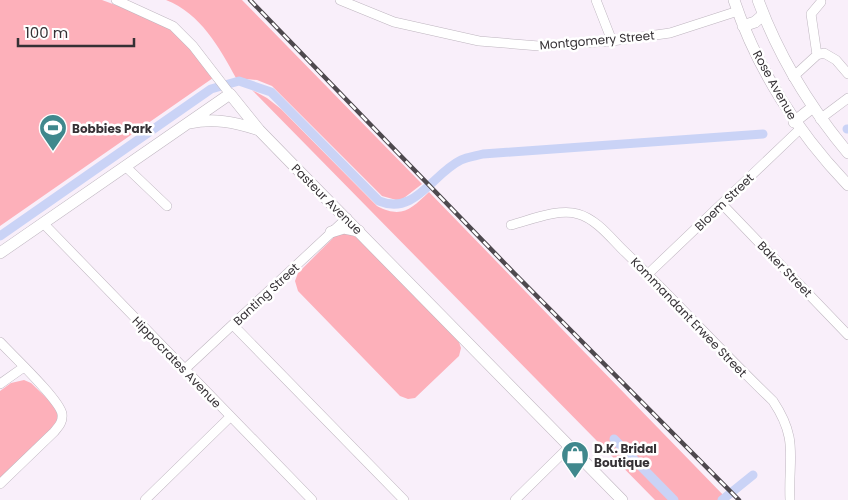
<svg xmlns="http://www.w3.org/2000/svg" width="848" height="500" viewBox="0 0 848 500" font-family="Poppins,sans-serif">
<rect width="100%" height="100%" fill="#f9effa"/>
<path fill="#fdb0ba" d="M0,0h102l54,20 22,13 35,45 -213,148z
M166,0h76l180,184 -22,17 -18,-5 -110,-110 -15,-6 -21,-2c-17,-31 -35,-64 -70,-78z
M252,90l15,8 14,11 96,97c25,13 34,3 52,-14l299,308h-73z
M344,233l13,4 101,102 3,9 -2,8 -44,42 -7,1 -8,-3 -102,-105 -3,-10 3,-8 37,-37z
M24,380l7,3 27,26v14l-58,58v-90l11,-8z"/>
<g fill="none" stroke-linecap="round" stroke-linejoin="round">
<path stroke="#cad3f6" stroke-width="9" d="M847,129h1
M0,236l211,-147 28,-8 32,11 108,109c36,15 53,-27 82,-41 6,-3 15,-4 22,-6l280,-20
M614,439l60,61
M722,500l31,-25"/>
<defs>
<path id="minor" d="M116,0l57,26 20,20 37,48
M340,0l54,22 85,19 60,5 73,-5 58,-8 68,-22
M596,0l16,41
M817,55l-6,-41 10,-12
M793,77l24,-22 7,-2 12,7 12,14
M820,119l28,-21
M125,166l42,40
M722,204l126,131
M43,223l269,277
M511,225c19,-5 48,-17 67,-11 18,5 32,23 44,35 52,50 100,103 151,152 26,39 15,56 17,99
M648,274l152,-145
M233,325l171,175
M0,342c12,13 60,58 62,72 1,8 -3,12 -8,18l-54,52
M185,369l162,-151
M0,384l24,-17
M145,500l85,-83
M515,500l54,-53"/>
<path id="tertiary" d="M734,0c23,69 64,133 114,185
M758,0c21,57 51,106 90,153
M743,26l12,-4 8,-7
M794,122l19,-15
M189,123c26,-5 45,-1 70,7
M331,232l13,-4 15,3
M0,253l230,-159 29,36 40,41 323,329"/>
</defs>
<use href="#minor" stroke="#beb5bf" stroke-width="10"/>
<use href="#tertiary" stroke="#beb5bf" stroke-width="12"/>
<use href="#minor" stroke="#fff" stroke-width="9"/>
<use href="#tertiary" stroke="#fff" stroke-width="11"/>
<defs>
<path id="rail" d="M250,0l264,273 225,227"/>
</defs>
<use href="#rail" stroke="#4e494e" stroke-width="4.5"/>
<use href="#rail" stroke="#fff" stroke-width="2.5" stroke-dasharray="8" stroke-linecap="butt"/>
</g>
<defs>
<symbol id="stadium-pin" viewBox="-11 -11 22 30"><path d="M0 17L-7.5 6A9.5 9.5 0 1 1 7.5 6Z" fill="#40888d" stroke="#fff"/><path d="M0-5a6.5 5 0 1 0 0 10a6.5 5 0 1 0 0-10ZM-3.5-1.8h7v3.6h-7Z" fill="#fff"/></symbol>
<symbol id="shop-pin" viewBox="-11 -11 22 30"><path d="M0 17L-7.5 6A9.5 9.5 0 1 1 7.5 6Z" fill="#40888d" stroke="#fff"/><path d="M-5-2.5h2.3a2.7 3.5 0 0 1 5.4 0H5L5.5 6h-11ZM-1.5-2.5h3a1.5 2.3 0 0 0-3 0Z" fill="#fff"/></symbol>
</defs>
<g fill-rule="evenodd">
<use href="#stadium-pin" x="37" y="112" width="32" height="43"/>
<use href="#shop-pin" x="559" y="439" width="32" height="43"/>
</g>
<g text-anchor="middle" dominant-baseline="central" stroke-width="5" stroke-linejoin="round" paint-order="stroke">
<g font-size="12" fill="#353135" stroke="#fff">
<text transform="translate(597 40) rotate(-5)">Montgomery Street</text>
<text transform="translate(775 85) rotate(61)">Rose Avenue</text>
<text transform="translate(327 199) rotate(45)">Pasteur Avenue</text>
<text transform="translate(724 202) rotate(-44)">Bloem Street</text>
<text transform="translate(785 269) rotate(46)">Baker Street</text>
<text transform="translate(266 294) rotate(-43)">Banting Street</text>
<text transform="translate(689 317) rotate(46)">Kommandant Erwee Street</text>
<text transform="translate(177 362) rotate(46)">Hippocrates Avenue</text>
</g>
<g font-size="12" font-weight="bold" fill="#353135" stroke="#fff" text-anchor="start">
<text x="72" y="128">Bobbies Park</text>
<text x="594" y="448">D.K. Bridal<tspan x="594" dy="14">Boutique</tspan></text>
</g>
</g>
<path d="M18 38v8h116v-8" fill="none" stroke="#353135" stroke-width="2.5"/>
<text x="25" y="38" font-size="15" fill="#353135" stroke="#ffffff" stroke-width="4" paint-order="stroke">100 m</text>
</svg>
